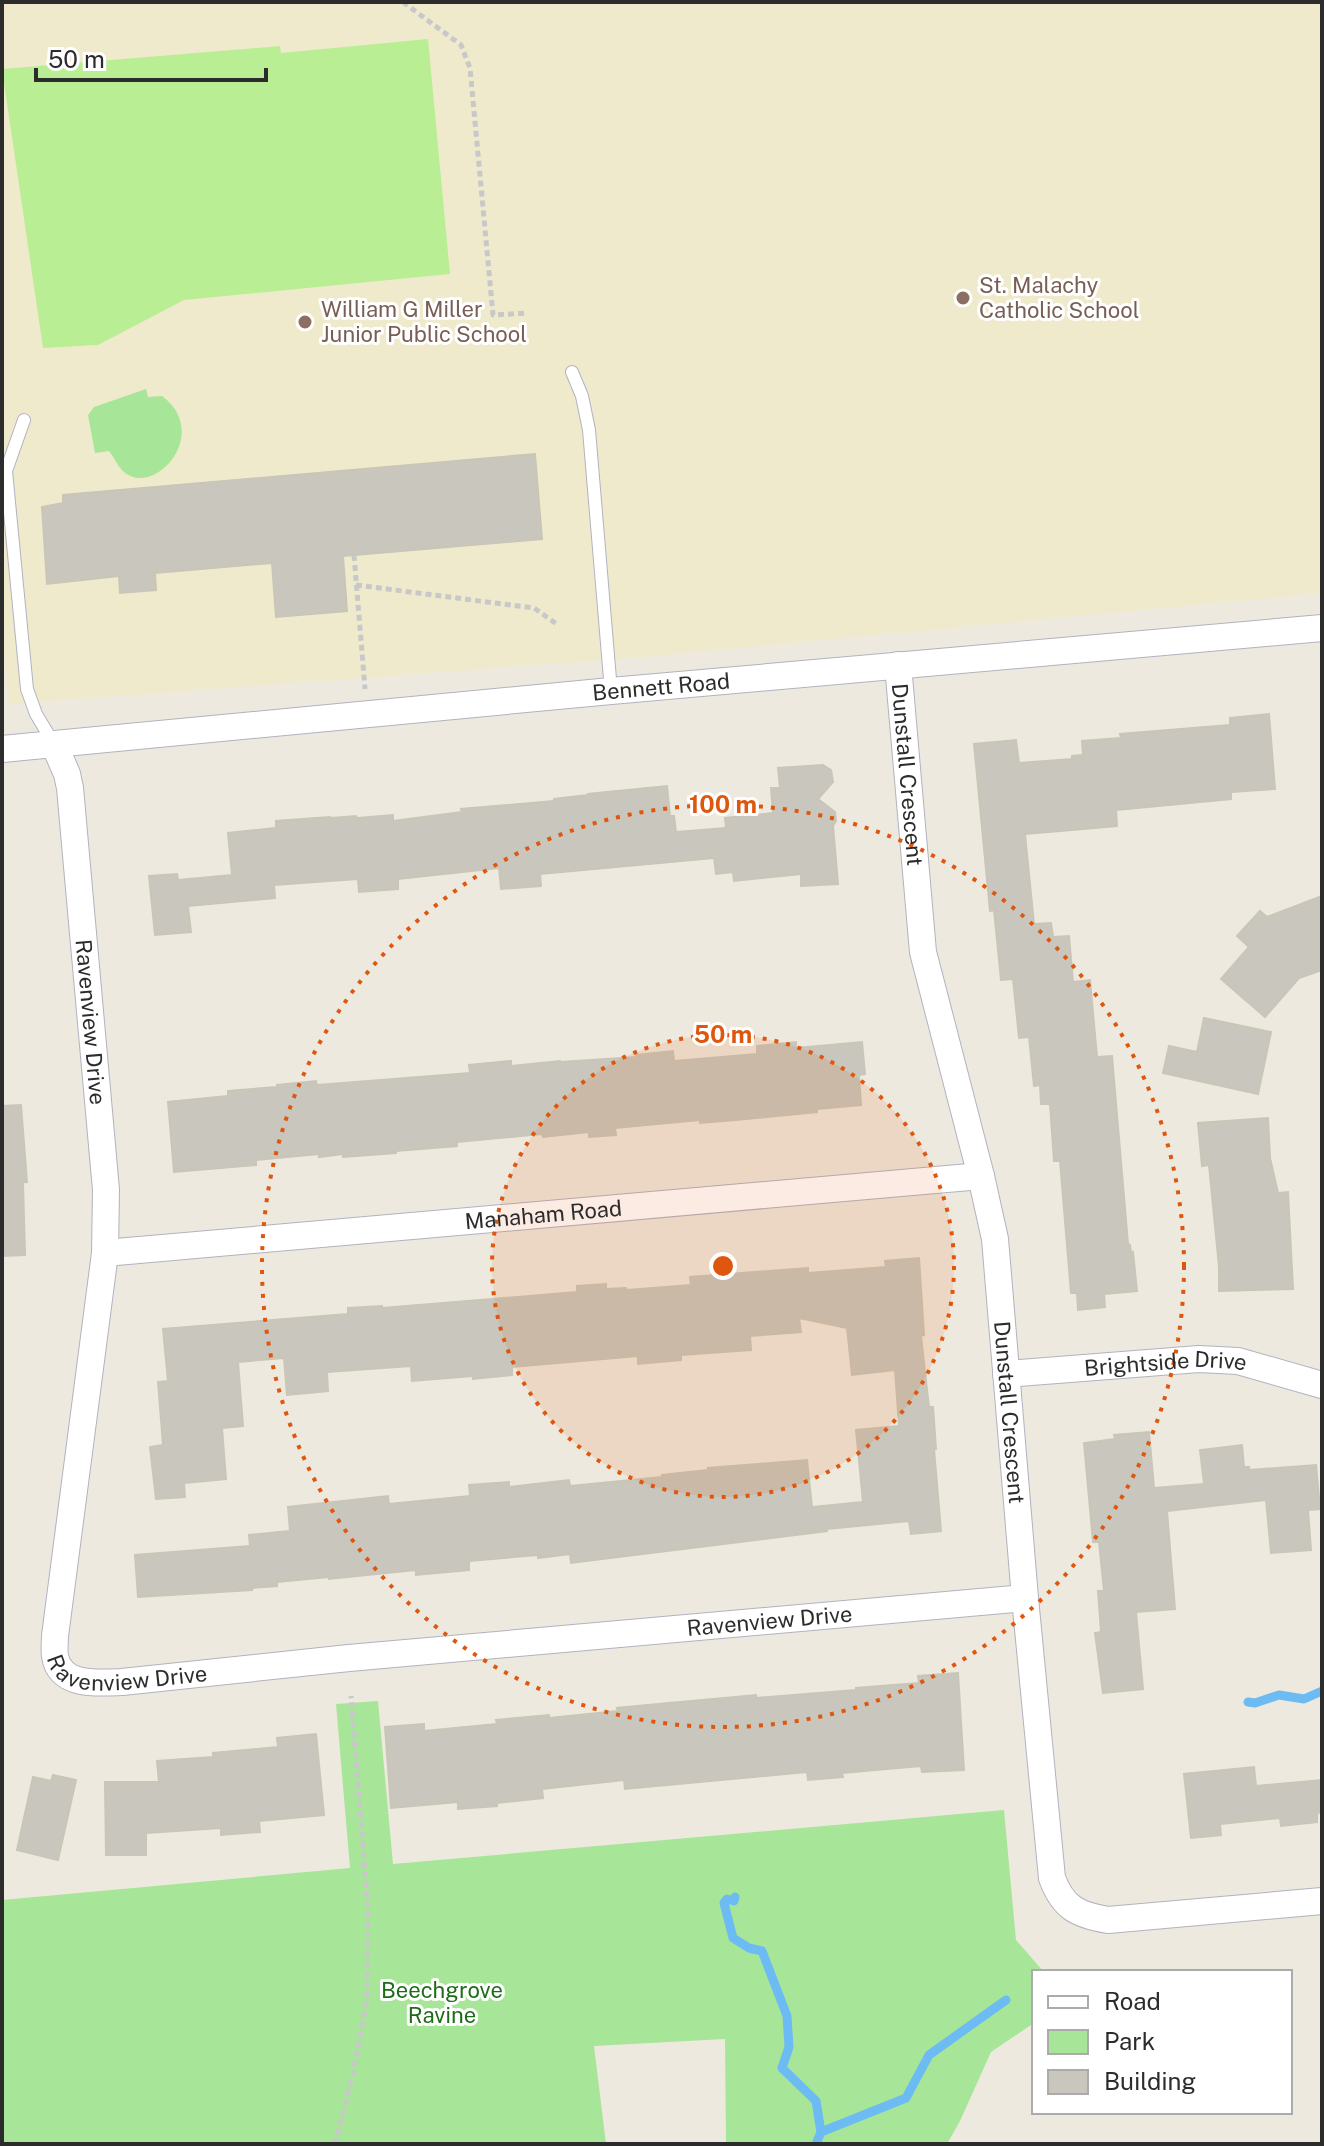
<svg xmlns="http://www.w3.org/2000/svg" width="1324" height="2146" viewBox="0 0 1324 2146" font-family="'Public Sans',sans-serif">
<rect width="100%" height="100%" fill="#eee9de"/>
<path fill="#f0eacd" d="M2,2h1320v591l-679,64 -633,47 -8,-62z"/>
<path fill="#a7e698" d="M146,389l2,8 14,-1c50,37 -7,102 -38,76 -6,-5 -10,-15 -15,-21l-14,2 -7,-38 6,-8z
M378,1701l15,163 611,-54 12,130 28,32h-10v51l-43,29 -31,69 -13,23h-221l-1,-105 -131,7 12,98h-604v-244l348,-32 -14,-164z"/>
<path fill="#baee94" d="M428,39l22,235 -266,26 -86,45 -55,3 -41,-279 278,-23 1,7z"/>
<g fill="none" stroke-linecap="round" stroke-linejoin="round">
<path stroke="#6dbbf3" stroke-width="9" d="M1248,1702l7,1 24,-8 25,4 18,-8
M735,1897l-1,4 -7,-2 -3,4 9,35 16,10 13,3 25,65 2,31 -7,21 34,33 5,31
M816,2144l5,-12 85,-34 23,-43 77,-55"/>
</g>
<path fill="#c9c6bd" stroke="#c9c6b7" stroke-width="2" d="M535,454l7,85 -199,17 4,55 -71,6 -4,-54 -117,10 1,17 -36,3 -1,-17 -72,8 -5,-77 21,-4v-8z
M1269,714l6,75 -44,3v7l-115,11 1,16 -92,8 9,90 17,-1 2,14 16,-1 4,46 17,-2 7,77 15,-1 16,188 2,1 1,7h2l4,39 -33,3 1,13 -27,3 -1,-17h-6l-11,-132h-6l-4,-57h-9l-1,-19 -6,1 -5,-49 -10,1 -6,-59 -12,1 -7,-70 -4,1 -16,-167 42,-4 3,23 53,-4v-3l11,-1 -1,-14 39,-3 -1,-4 110,-9v-7z
M823,765l8,5 2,12 -15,17 17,13 1,9 -3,5 5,58 -37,2v-12l-67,7 -1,-9 -17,2 -2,-16 -174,16 1,12 -40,3 -2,-21 -101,11v10l-39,3 -1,-13 -84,6 1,13 -87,8 3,26 -36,3 -6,-59 28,-2 1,6 54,-5 -4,-42 48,-5v-7l54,-4 1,1 25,-2 1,2 36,-3v6l69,-9 -1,-3 93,-8v-2l34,-4v-1l79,-8 3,30h4l2,16 50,-4 -1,-10 48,-5 -2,-25h9l-2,-20z
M1322,896v74l-23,8 -34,39 -44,-38 28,-32 -12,-11 23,-25 7,6z
M1204,1018l67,14 -13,62 -95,-21 6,-27 28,6z
M796,1042v6l66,-6 3,32 -6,1 2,30 -44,4v3l-81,8 -36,3v-3l-85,8 1,7 -27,2v-5l-46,5 -1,-3 -85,8v4l-61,5v2l-53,4v-3l-24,3v-3l-63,6v5l-82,7 -6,-70 60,-6v-5l49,-4v-2l39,-4 1,4 153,-12 -1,-8 42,-4v5l49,-5v1l76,-5v-2l37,-4 1,10 83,-7v-8z
M21,1105l6,77 -25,2v-78z
M1268,1118l2,40 8,35 10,-1 5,97 -74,2v-24l-10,-102 -7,1 -4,-43z
M23,1183l2,72 -23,1v-72z
M919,1258l5,77 -3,1 8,71h4l3,42h-2l7,82 -30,3 -2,-13 -82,8v2l-256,32 -1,-9 -32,4v-3l-69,6v9l-53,5v-5l-87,9v-2l-52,5v4l-25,2v2l-114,7 -3,-42 115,-9 -1,-11 41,-4 -2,-24 100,-11 1,8 81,-8 -1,-11 40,-3v5l60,-7 1,6 92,-9v-2l46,-5v-2l99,-8 5,47 51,-5 -7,-72 43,-4 -4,-56 -43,5 -5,-47 -48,-10 2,14 -51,4 1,14 -70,5v5l-43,4v-8l-126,11v8l-39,4v-3l-61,5 -1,-15 -84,6 1,19 -41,4 -3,-37 -46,4 5,64 -21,2 4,51 -42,4 1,14 -29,2 -6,-52 13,-2 -5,-63 10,-1 -5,-52 185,-15v-6l34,-2v2l195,-16v-6l29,-2v5l20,-1 1,2 64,-5 -1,-8 118,-9v5l78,-6 -1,-6z
M1149,1432l5,56 50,-4 -4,-34 42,-5 2,22h5v3l67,-5 4,44 -12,1 3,40 -40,3 -5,-53 -99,11 8,98 -39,3 7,77 -40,4 -8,-60 6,-1 -3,-41h6l-5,-49h-6l-9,-99 31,-4 -1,-4z
M958,1673l6,97 -42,2 -1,-6 -79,7 1,4 -35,3 -1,-8 -182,17 -1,-9 -82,9 1,9 -46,5v3l-39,3v-7l-67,6 -6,-81 39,-3v7l73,-7 -1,-4 53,-5v3l69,-7 -1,-3 52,-5 87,-8v3l100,-8v-2l63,-5 -1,-7z
M316,1734l8,81 -65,6 1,11 -39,3v-7l-75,5v22h-40l-1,-73h54l-2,-21 56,-4v-4l65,-6 -1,-9z
M1254,1767l2,19 66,-6v32l-5,1v9l-36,4 -1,-8 -60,6 1,11 -30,3 -7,-64z
M53,1775l23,5 -18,80 -41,-10 16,-73 18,4z"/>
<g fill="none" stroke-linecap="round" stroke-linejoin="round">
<defs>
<path id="service" d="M572,372l10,24 7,34 22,261
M24,420l-18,51 21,218 9,25 18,30"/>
<g id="minor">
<path id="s1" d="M898,665l25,287 58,224 14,63 30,359 27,280c11,30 26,37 56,42l214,-19"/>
<path id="s2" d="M54,744l13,30 3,14 36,402 -1,63 -50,383c0,6 -1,14 0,20 5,31 43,27 67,26l227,-24 676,-60"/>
<path id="s3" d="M2,749l609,-58 711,-63"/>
<path id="s4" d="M105,1253l876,-77"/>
<path id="s5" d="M1006,1374l193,-15 39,2 84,24"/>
</g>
</defs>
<use href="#service" stroke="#b2b2c0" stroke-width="14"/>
<use href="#minor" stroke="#b2b2c0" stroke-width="28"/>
<path stroke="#c8c8c8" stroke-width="5" stroke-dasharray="6 4" stroke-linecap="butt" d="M403,2l58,43 9,23 23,247 35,-2
M354,555l11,134
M356,585l178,23 24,17
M335,2144l18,-70 14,-76 1,-87 -17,-215"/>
<use href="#service" stroke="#fff" stroke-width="12"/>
<use href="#minor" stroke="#fff" stroke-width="26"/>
</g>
<circle cx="723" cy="1266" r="231" fill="#df570e" fill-opacity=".12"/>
<g fill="none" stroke="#df570e" stroke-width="4" stroke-dasharray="4 8">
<circle cx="723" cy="1266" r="231"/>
<circle cx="723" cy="1266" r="461"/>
</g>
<g fill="#8d6e63" stroke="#fff" stroke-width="3">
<circle cx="963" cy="298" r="8"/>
<circle cx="305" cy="322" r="8"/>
</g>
<g text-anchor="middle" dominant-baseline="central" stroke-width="6" stroke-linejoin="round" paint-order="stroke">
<g font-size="22" fill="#785e54" stroke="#fff" text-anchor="start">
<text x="979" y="285">St. Malachy<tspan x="979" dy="25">Catholic School</tspan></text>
<text x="321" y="309">William G Miller<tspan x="321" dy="25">Junior Public School</tspan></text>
</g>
<g font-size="22" fill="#2c2c2c" stroke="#fff">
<text stroke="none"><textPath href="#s3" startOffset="662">Bennett Road</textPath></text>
<text stroke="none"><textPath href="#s1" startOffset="110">Dunstall Crescent</textPath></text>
<text stroke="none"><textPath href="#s2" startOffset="282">Ravenview Drive</textPath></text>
<text stroke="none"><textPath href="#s4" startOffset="440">Manaham Road</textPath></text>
<text stroke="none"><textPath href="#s5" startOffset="160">Brightside Drive</textPath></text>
<text stroke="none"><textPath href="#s1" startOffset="758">Dunstall Crescent</textPath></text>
<text stroke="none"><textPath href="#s2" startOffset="1650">Ravenview Drive</textPath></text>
<text stroke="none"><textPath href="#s2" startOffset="1002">Ravenview Drive</textPath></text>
</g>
<g font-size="22" fill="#1d6c18" stroke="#fff">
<text x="442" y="1990">Beechgrove<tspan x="442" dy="25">Ravine</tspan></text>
</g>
</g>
<circle cx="723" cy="1266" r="12" fill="#df570e" stroke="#fff" stroke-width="4"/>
<g font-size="24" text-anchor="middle" font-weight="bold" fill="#df570e" stroke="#fff" stroke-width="6" stroke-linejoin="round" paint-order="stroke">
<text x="723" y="813">100 m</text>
<text x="723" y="1043">50 m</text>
</g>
<rect width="1324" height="2146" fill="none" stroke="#2c2c2c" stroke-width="8"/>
<rect x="1032" y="1970" width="260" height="144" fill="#ffffff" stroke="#ababab" stroke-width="2"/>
<rect x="1048" y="1996" width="40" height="12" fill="#ffffff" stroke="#ababab" stroke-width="2"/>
<text x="1104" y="2010" font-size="24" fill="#2c2c2c">Road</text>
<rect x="1048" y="2030" width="40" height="24" fill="#a7e698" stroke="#ababab" stroke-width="2"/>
<text x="1104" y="2050" font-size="24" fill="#2c2c2c">Park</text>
<rect x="1048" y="2070" width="40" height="24" fill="#c9c6bd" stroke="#ababab" stroke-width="2"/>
<text x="1104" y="2090" font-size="24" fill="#2c2c2c">Building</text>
<path d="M36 68v12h230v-12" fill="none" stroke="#2c2c2c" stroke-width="4"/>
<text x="48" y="68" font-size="24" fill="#2c2c2c" stroke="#ffffff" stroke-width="6" paint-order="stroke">50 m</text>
</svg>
